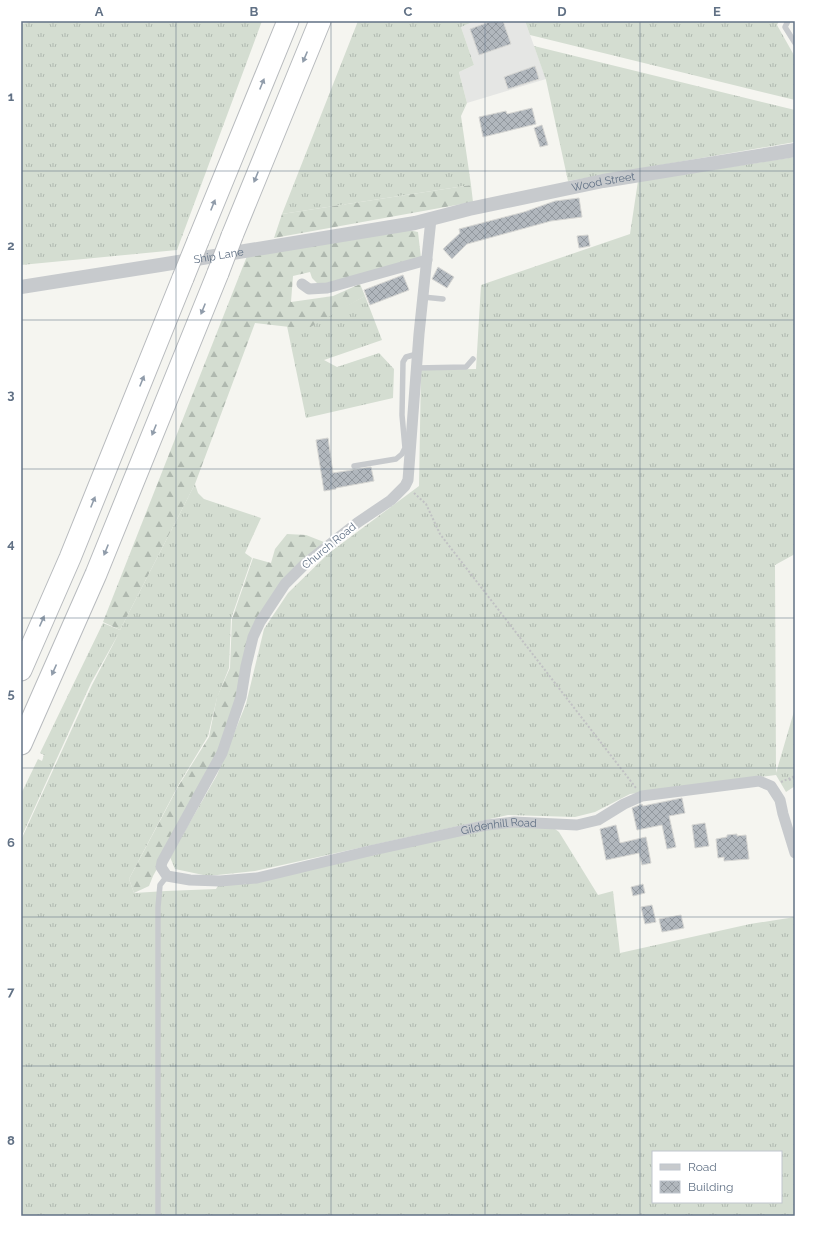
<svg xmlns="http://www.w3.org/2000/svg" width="816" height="1237" viewBox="0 0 816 1237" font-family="Raleway,sans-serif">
<defs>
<pattern id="grass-tufts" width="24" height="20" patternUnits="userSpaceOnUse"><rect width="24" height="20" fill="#d4ddd1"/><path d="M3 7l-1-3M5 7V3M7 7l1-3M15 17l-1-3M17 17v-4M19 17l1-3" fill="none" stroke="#afb8af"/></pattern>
<pattern id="forest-firs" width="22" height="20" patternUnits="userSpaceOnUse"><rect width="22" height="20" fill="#d4ddd1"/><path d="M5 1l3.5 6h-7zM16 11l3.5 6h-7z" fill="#afb8af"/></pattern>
<pattern id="building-cross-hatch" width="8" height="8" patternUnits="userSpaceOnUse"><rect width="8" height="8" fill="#b1b7bd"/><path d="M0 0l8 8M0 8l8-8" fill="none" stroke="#93999f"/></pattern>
</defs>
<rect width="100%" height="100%" fill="#f5f5f0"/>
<path fill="#e5e6e4" d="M475,21h50l21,58 -79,24 -8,-31 15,-7 -13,-38z"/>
<path fill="url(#grass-tufts)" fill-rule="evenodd" d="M36,21h226l-85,229 -156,15v-241z
M358,21h117l-14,6 13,38 -15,7 8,31 -6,13 10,69 -189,29z
M525,21h254l-2,4 18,32v43l-265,-65z
M534,46l261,64v32l-227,39 -22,-101z
M795,157v397l-20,11 1,208 19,-65v78l-9,6 -10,-17 -146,19 -35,18 -20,5 -67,-2 -253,56 -47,5 -33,-7 -5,-12 47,-82 29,-71 18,-75 24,-36 41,-40 90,-67 2,-116 55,-1 5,-84 149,-51 8,-53z
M365,296l17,44 -58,20 13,7 42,-14 15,16 -1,29 -87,20 -19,-92 17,2z
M195,484l3,9 6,6 57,19 -16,35 7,5 -21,61 -2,49 -12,30 -9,38 -29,48 -50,95 5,14 32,-2 50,-2 4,-7 267,-56h64l8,6 39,63 15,-4 7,62 130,-29 45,-7 -1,299h-773v-376l71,-155 27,-52 -28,50 -70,155v-44l17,-35 4,2 2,-6 -4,-2 63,-130 17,7zM653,1152h128v50h-128z"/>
<path fill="url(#forest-firs)" d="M471,185l2,17 -199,36 8,-24z
M408,230l10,2 3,26 -102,27 -7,-7 -2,-6 -17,4 -2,26 42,-6 27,-12 5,12 -58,33 -52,-6 -60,161 -75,146 -17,-8 146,-371z
M287,534l19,1 23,9 -24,19 -46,59 -38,131 -68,123 -4,10 -15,7 -5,-14 50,-94 30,-48 8,-40 13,-29 2,-49 21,-61 18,5 4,-14z"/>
<path fill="url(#building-cross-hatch)" stroke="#d6d6d3" d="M492,21h11l8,23 -32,11 -9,-26z
M535,66l4,13 -31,10 -4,-12z
M532,108l4,16 -53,13 -4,-20 27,-6 1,3z
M542,125l6,20 -8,2 -6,-19z
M579,198l3,19 -31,4 -84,23 -15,15 -9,-10 17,-16 -1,-4 65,-17 31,-11z
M588,235l2,11 -11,2 -2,-12z
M438,267l16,10 -7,11 -15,-9z
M403,275l6,15 -39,15 -6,-15z
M328,438l5,35 38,-6 3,14 -38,7v1l-12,2 -8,-51z
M682,798l3,15 -16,3 7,31 -9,2 -5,-24 -25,5 -5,-22 10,-4 1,2z
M705,823l4,23 -14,2 -3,-23z
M616,825l4,18 26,-6 5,26 -9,2 -3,-12 -33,7 -6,-31z
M737,834v2l9,-1 3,24 -25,2v-4l-6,1 -2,-19 11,-2v-2z
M643,884l2,9 -12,3 -2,-9z
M652,905l4,17 -11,2 -4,-17z
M681,915l3,13 -22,4 -3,-13z"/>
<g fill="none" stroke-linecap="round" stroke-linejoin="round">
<defs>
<path id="motorway" d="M232,236l88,-215
M198,241l90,-220
M21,670l49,-112 113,-280
M21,744l75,-170 122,-301"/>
</defs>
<use href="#motorway" stroke="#b8bbbe" stroke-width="23"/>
<path stroke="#c0c1c3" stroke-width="2" stroke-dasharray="2 2" stroke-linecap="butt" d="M414,493l12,11 14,30 196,254
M789,780l6,-2
M781,782l14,-6"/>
<path stroke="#c7cacd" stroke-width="5.5" d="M788,21l-3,6 10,16
M423,297l20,2
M416,368l50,-1 7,-8
M354,466l42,-7 6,-5 3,-6 -3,-33 1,-53 3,-5 11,-3
M158,1216v-309l2,-22 7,-9"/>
<g stroke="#c7cacd" stroke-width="11">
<path id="s1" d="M431,219l-12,115 -11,146 -3,6 -14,14 -34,23 -51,40 -21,21 -25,38 -7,15 -7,29 -5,31 -19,56 -60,109 -1,5 6,9 23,4 30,1 37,-3 112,-27 118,-26 27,-3 63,3 21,-5 26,-16 18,-8 117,-15 12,5 9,14 3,14 12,39"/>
<path d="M302,284l7,5 18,-1 100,-28"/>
</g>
<path stroke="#c7cacd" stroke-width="14" id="s2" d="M21,287l139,-22 255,-42 54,-14 134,-28 192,-31"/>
<use href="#motorway" stroke="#fff" stroke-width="21"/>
<defs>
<path id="motorway-bridge" d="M218,273l14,-37
M183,278l15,-37"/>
</defs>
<use href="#motorway-bridge" stroke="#b8bbbe" stroke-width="23" stroke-linecap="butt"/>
<use href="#motorway-bridge" stroke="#fff" stroke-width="21"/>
</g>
<defs><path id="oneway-solid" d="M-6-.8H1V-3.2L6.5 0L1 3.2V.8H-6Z"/></defs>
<g fill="#909caa">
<use href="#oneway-solid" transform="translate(305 57) rotate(113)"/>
<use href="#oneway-solid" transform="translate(262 84) rotate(-68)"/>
<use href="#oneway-solid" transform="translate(256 177) rotate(112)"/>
<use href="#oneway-solid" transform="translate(213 205) rotate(-68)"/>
<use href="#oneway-solid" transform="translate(203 309) rotate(112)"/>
<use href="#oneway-solid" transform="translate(142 381) rotate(-68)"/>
<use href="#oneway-solid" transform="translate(154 430) rotate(112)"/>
<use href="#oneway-solid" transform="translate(93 502) rotate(-68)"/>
<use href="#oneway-solid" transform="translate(106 550) rotate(112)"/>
<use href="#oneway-solid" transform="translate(42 621) rotate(-66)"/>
<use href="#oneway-solid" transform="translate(54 670) rotate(114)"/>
</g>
<path fill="none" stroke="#617185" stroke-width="1" stroke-opacity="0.55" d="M176,21v1195M331,21v1195M485,21v1195M640,21v1195M21,171h774M21,320h774M21,469h774M21,618h774M21,768h774M21,917h774M21,1066h774"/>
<g text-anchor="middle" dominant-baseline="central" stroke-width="4" stroke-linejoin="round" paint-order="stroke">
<g font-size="11" fill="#617185" stroke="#fff">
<text stroke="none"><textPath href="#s2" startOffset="592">Wood Street</textPath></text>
<text stroke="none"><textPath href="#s2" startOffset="200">Ship Lane</textPath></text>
<text transform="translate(329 546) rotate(-39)">Church Road</text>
<text stroke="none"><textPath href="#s1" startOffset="1085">Gildenhill Road</textPath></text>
</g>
</g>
<rect width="816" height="1237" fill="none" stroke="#ffffff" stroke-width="44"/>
<rect x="652" y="1151" width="130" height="52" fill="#ffffff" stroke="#c0c6ce"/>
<rect x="660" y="1164" width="20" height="6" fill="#c7cacd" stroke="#c0c6ce"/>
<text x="688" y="1171" font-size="12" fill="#617185">Road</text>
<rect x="660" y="1181" width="20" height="12" fill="url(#building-cross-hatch)" stroke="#c0c6ce"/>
<text x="688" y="1191" font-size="12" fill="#617185">Building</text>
<rect x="22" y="22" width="772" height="1193" fill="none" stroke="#617185" stroke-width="1.5"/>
<g font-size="13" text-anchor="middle" font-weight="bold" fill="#617185">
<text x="99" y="16">A</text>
<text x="254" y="16">B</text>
<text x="408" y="16">C</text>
<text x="562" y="16">D</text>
<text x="717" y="16">E</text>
<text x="11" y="101">1</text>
<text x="11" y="250">2</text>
<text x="11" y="399">3</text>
<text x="11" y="548">4</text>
<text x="11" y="698">5</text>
<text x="11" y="847">6</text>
<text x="11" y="996">7</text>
<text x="11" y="1145">8</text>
</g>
</svg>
